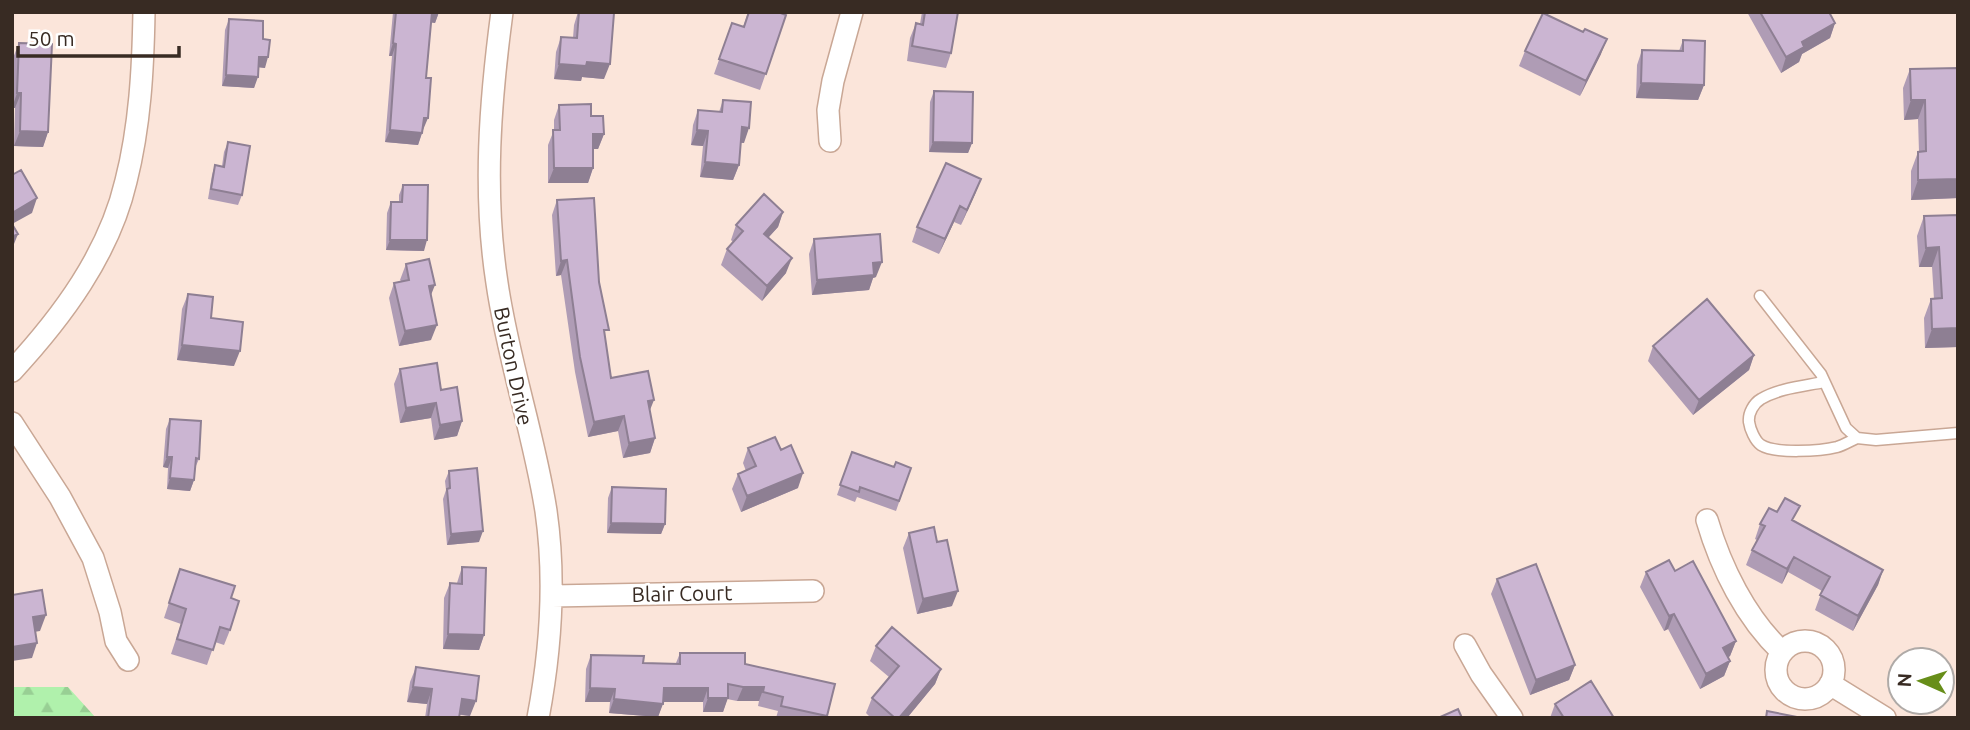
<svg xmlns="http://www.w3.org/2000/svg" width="1970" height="730" viewBox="0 0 1970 730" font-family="Ubuntu,sans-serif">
<defs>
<pattern id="forest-firs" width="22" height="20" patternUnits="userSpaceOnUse" patternTransform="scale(1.75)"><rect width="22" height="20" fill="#b0f1ac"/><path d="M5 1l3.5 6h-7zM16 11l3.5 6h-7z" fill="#98cf94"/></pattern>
</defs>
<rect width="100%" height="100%" fill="#fbe5da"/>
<path fill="url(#forest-firs)" d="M12,687h56l28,31h-84z"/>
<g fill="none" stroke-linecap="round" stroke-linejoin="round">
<defs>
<path id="lane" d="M1760,296l61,78 25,54 11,10 19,2 82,-7
M1824,382c-19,4 -45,6 -63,17 -7,4 -13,14 -12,23 1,7 6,19 12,23 14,9 60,6 76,2 7,-2 13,-6 20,-9"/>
<path id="street" d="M502,12c-12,90 -19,180 -5,271 11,77 37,151 49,228 10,70 5,138 -8,207
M830,141l-2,-31 5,-29 19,-69
M12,371c50,-54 97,-117 114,-190 14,-55 17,-112 18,-169
M12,423l48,74 33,61 17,54 6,29 12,19
M1707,520c14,48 39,98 75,132
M552,596l261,-5
M1776 670a29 29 0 1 1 58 0a29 29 0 1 1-58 0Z
M1465,645l16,29 31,44
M1830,684l55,34"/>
</defs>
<use href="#lane" stroke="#c9a795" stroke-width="13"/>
<use href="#street" stroke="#c9a795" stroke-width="24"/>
<use href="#lane" stroke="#fff" stroke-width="10"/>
<use href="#street" stroke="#fff" stroke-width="21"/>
</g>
<path fill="#af9cb5" d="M393,12h46l-4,11 -4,-1 -5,56 -3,52 -5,15 -33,-3 7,-86h-3z
M578,12h29l-3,67 -22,-2 -1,4 -27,-2 2,-27 5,-15 12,1 1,-13z
M748,12l38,3 -26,75 -46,-16 18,-51 11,4z
M922,12h36l-7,41 -5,15 -39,-7 3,-23 6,-15 4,1z
M1747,12h82l6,11 -5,15 -28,16 -3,8 -18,11z
M229,19l34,20 2,29 -6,-1 -5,21 -32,-2 3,-56z
M1683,40l21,45 -6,15 -62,-2 1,-33 5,-15 37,1z
M19,43l29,89 -5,15 -29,-1 1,-38h-3l1,-50z
M1525,51l76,3 -21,42 -61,-30z
M1958,68v130l-47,2v-29l7,-19h1l-1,-33 -14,1 -1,-32 7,-19z
M934,91l38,52 -4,10 -39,-1 1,-50z
M723,100l21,43h-3l-2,22 -6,15 -33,-3 3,-31 -12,-1 2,-20 5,-15 21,2z
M559,105l32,11 13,18 -6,15h-5v19l-5,15h-40v-38l6,-15v-10z
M228,142l14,53 -4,10 -30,-6 4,-24 3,-10 7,1 2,-14z
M981,179l-6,15 -14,31 -7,-3 -15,32 -27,-12 5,-15z
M403,185l21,66 -38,-1 1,-37 4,-11h8v-7z
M557,200l42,82 6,57 6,39 39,32 5,28 -5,15 -27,5 -5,-27 -30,6 -13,-65 -14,-97 -5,1 -4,-61z
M783,212l-5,15 -10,11 18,35 -24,28 -41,-36 6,-16 6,-7 -2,-2 5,-15z
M1958,215v132l-33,1 -1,-30 7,-19h3l-2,-32h-13l-2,-31 7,-20z
M814,239l62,38 -3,1 -4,12 -57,5 -3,-41z
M406,264l25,31v45l-32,6 -10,-48 5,-15 7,-2 -1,-1z
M188,294l23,24 23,48 -57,-6 5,-51z
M1653,346l101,9 -5,15 -56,45 -45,-54z
M400,369l41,21 21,31 -5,15 -23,4 -3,-22 -31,5 -6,-39z
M170,419l29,40 -4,9 -1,12 -4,11 -23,-2 1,-21 -5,-1 3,-38z
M748,448l50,40 -57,24 -9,-23 6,-15 8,-3 -3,-8z
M852,452l42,15 17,1 -15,43 -39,-14 -2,5 -18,-7z
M449,471l30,71 -32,3 -4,-46 3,-9 -1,-9z
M612,487l53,37 -4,10 -54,-1 1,-35z
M1795,521l88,49 -5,15 -25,46 -38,-21 7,-19 -34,-19 -6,12 -36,-19 6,-15 5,-10 -2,-1 5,-15z
M909,533l28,9 15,64 -35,8 -14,-66z
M462,567l22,68 -5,15 -36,-1 1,-51 6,-15h7z
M180,569l50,61 -6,15 -9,-3 -8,23 -36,-11 10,-30 -17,-6z
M1675,571l61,70 -6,15 -2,2 2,3 -6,15 -24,13 -32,-60 -4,2 -24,-44 6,-15z
M1497,579l78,86 -6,15 -39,15 -39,-101z
M876,646l65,23 -6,15 -28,34h-36l-5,-5 6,-15 17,-21 -19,-16z
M680,653l65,11 90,20 -8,34h-51l2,-7 -20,-5 1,-5h-22l-10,-2 -4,13h-20v-10h-40l-5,15 -49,-4 1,-11h-25l1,-33 5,-14 52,8h33z
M416,667l54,49 -10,-1 -1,3h-34l2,-14 -20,-2 3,-20z
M1555,704l59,14h-64z"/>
<path fill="#8e7f93" d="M431,12h8l-4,11 -7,-1z
M1835,23l-5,15 -28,16 -3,8 -18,11 5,-16 16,-15z
M1607,39l-6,15 -21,42 6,-15z
M393,43l3,1 -4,12h-3z
M259,57h9l-3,11 -9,-1z
M587,62l23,2 -6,15 -22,-2 -1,4 -27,-2 5,-15z
M226,75l32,2 -4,11 -32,-2z
M1641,83l63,2 -6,15 -62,-2z
M17,93h4l-6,15h-3z
M1911,100h14l-7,19 -14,1z
M424,118h4l-5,12h-4z
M742,127l7,1 -5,15 -8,-1z
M390,130l32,3 -4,12 -33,-3z
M697,130l11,1 -5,15 -12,-1z
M20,131l28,1 -5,15 -29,-1z
M593,134h11l-6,15h-10z
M933,142l39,1 -4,10 -39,-1z
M705,162l34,3 -6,15 -33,-3z
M554,168h39l-5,15h-40z
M981,179l-6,15 -14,31 6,-15z
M1958,179v19l-47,2 7,-20z
M37,198l-5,15 -20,11v-11z
M960,206l-6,16 -15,32 6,-15z
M783,212l-5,15 -20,22 6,-15z
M18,234l-6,15v-12z
M390,240h37l-3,11 -38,-1z
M1939,247l-7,20h-13l7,-19z
M792,258l-6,15 -24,28 5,-15z
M567,260l-6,15 -5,1 5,-15z
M882,262l-6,15 -3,1 -4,12 -57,5 5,-15 56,-17z
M435,285l-6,15v-14z
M437,325l-6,15 -32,6 6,-15z
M1958,328v19l-33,1 7,-19z
M182,345l58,6 -6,15 -57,-6z
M1754,355l-5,15 -56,45 6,-15z
M654,400l-6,15v-14z
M436,403l-5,15 -31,5 6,-15z
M624,416l-6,15 -30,6 6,-15z
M462,421l-5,15 -23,4 6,-15z
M655,438l-5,15 -27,5 6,-15z
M167,457h5l-4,11 -5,-1z
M803,473l-5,15 -57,24 6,-16z
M170,478l24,2 -4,11 -23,-2z
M611,523l54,1 -4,10 -54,-1z
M483,531l-4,11 -32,3 4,-11z
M1794,557l-6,15 -6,12 5,-15z
M1883,570l-5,15 -25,46 5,-15z
M958,591l-6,15 -35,8 6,-15z
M1674,614l-6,15 -4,2 5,-15z
M46,615l-6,16 -12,2 5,-16z
M448,634l36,1 -5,15 -36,-1z
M1736,641l-6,15 -13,7 6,-15z
M37,643l-5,15 -20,3v-14z
M1730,661l-6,15 -24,13 6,-15z
M1575,665l-6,15 -39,15 6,-15z
M941,669l-6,15 -28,34h-8z
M413,687l19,2 -5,15 -20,-2z
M743,687h21l-5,14h-22z
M590,688l25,1 -5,13h-25z
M664,688h44l-5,14h-44z
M708,698h20l-5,14h-20z
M462,699l14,2 -6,15 -13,-2z
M614,699l49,5 -5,13 -49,-4z"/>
<path fill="#cbb5d2" stroke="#8e7f93" stroke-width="2" d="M396,12h36l-6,66h5l-3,40h-4l-2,15 -32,-3 6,-86 -3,-1z
M579,12l35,1 -4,51 -23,-2 -1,4 -27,-2 2,-27 16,1z
M749,12h29l8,3 -20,59 -47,-15 13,-36 12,4z
M925,12h33l-7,41 -39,-7 4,-23 7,2z
M1760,12h69l6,11 -33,19 2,5 -18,10z
M1543,13l40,19 2,-3 22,10 -21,42 -61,-30z
M229,19l34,2v18l7,1 -2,17h-9l-1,20 -32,-2z
M1683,40l22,1 -1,44 -63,-2 1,-33 41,1z
M19,43l33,1 -4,88 -28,-1 1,-38h-4z
M1958,68v111l-40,1v-28l8,-1 -1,-51h-14l-1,-31z
M934,91l39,1 -1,51 -39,-1z
M723,100l28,2 -2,26 -7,-1 -3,38 -34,-3 3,-31 -11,-1 1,-20 24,2z
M591,104v12h12l1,18h-11v34h-39l-1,-38h7l-1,-25z
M228,142l22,4 -8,49 -31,-6 4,-24 9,2z
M946,163l35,16 -14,31 -7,-4 -15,33 -28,-12z
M21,170l16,28 -25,15v-38z
M403,185h25l-1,55h-37l1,-38h11z
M764,194l19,18 -19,22 28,24 -25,28 -40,-37 16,-18 -7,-6z
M594,198l5,84 10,48h-5l7,48 37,-7 6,29 -6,1 7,37 -26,5 -5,-27 -30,6 -14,-65 -13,-97 -6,1 -4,-61z
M1958,215v113l-26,1 -1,-30 11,-1 -3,-51 -13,1 -2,-32z
M12,224l6,10 -6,3z
M880,234l2,28 -9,1 1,12 -57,5 -3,-41z
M429,259l6,26 -6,1 8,39 -32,6 -11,-48 15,-3 -3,-16z
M188,294l25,3 -2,21 32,4 -3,29 -58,-6z
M1707,299l47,56 -55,45 -46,-54z
M437,363l4,27 16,-3 5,34 -22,4 -4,-22 -30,5 -6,-39z
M170,419l31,2 -2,38 -3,-1 -2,22 -24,-2 2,-21h-5z
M775,437l6,13 10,-5 12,28 -56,23 -9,-22 18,-8 -8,-18z
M852,452l42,15 2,-5 15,6 -12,33 -39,-14 -1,5 -19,-7z
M477,468l6,63 -32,3 -4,-45 3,-1 -1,-17z
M612,487l54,2 -1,35 -54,-1z
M1785,498l15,8 -8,14 91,50 -25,46 -38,-21 10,-18 -36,-20 -7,12 -35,-19 13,-24 -5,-2 9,-16 8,4z
M934,527l3,15 10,-2 11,51 -35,8 -14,-66z
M1669,560l6,11 18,-10 43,80 -13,7 7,13 -24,13 -32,-60 -5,2 -23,-44z
M1536,564l39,101 -39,15 -39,-101z
M462,567l24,1 -2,67 -36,-1 2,-51 12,1z
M180,569l55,17 -4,12 8,3 -9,29 -10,-3 -7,23 -36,-11 9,-30 -17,-6z
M42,590l4,25 -13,2 4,26 -25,4v-52z
M892,627l49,42 -42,49h-4l-23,-20 27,-32 -23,-20z
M680,653h65v11l90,20 -8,32 -46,-10 2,-9 -20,-5 1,-5h-21l-15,-3v14h-20v-10h-44l-1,16 -49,-5 1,-10 -25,-1 1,-33 53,1 -1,7 37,1z
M416,667l63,9 -3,25 -14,-2 -3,19h-31l4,-29 -19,-2z
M1591,681l23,37h-50l-9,-14z
M1458,709l4,9h-24z
M1767,711l35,7h-36z"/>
<g text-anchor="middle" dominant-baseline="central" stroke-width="5" stroke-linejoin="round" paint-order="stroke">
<g font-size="21" fill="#382b23" stroke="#fff">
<text transform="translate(514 366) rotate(78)">Burton Drive</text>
<text transform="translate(682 593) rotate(-1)">Blair Court</text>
</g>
</g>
<rect width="1970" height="730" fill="none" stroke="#382b23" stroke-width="28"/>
<g transform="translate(1921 681) rotate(273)"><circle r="33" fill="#ffffff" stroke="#afaaa7" stroke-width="2"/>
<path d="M0-5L12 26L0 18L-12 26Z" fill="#678e19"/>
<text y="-10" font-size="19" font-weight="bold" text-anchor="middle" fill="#382b23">N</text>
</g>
<path d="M18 46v10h161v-10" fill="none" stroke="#382b23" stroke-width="3.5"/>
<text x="28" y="46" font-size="21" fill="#382b23" stroke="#ffffff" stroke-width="5" paint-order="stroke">50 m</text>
</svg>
